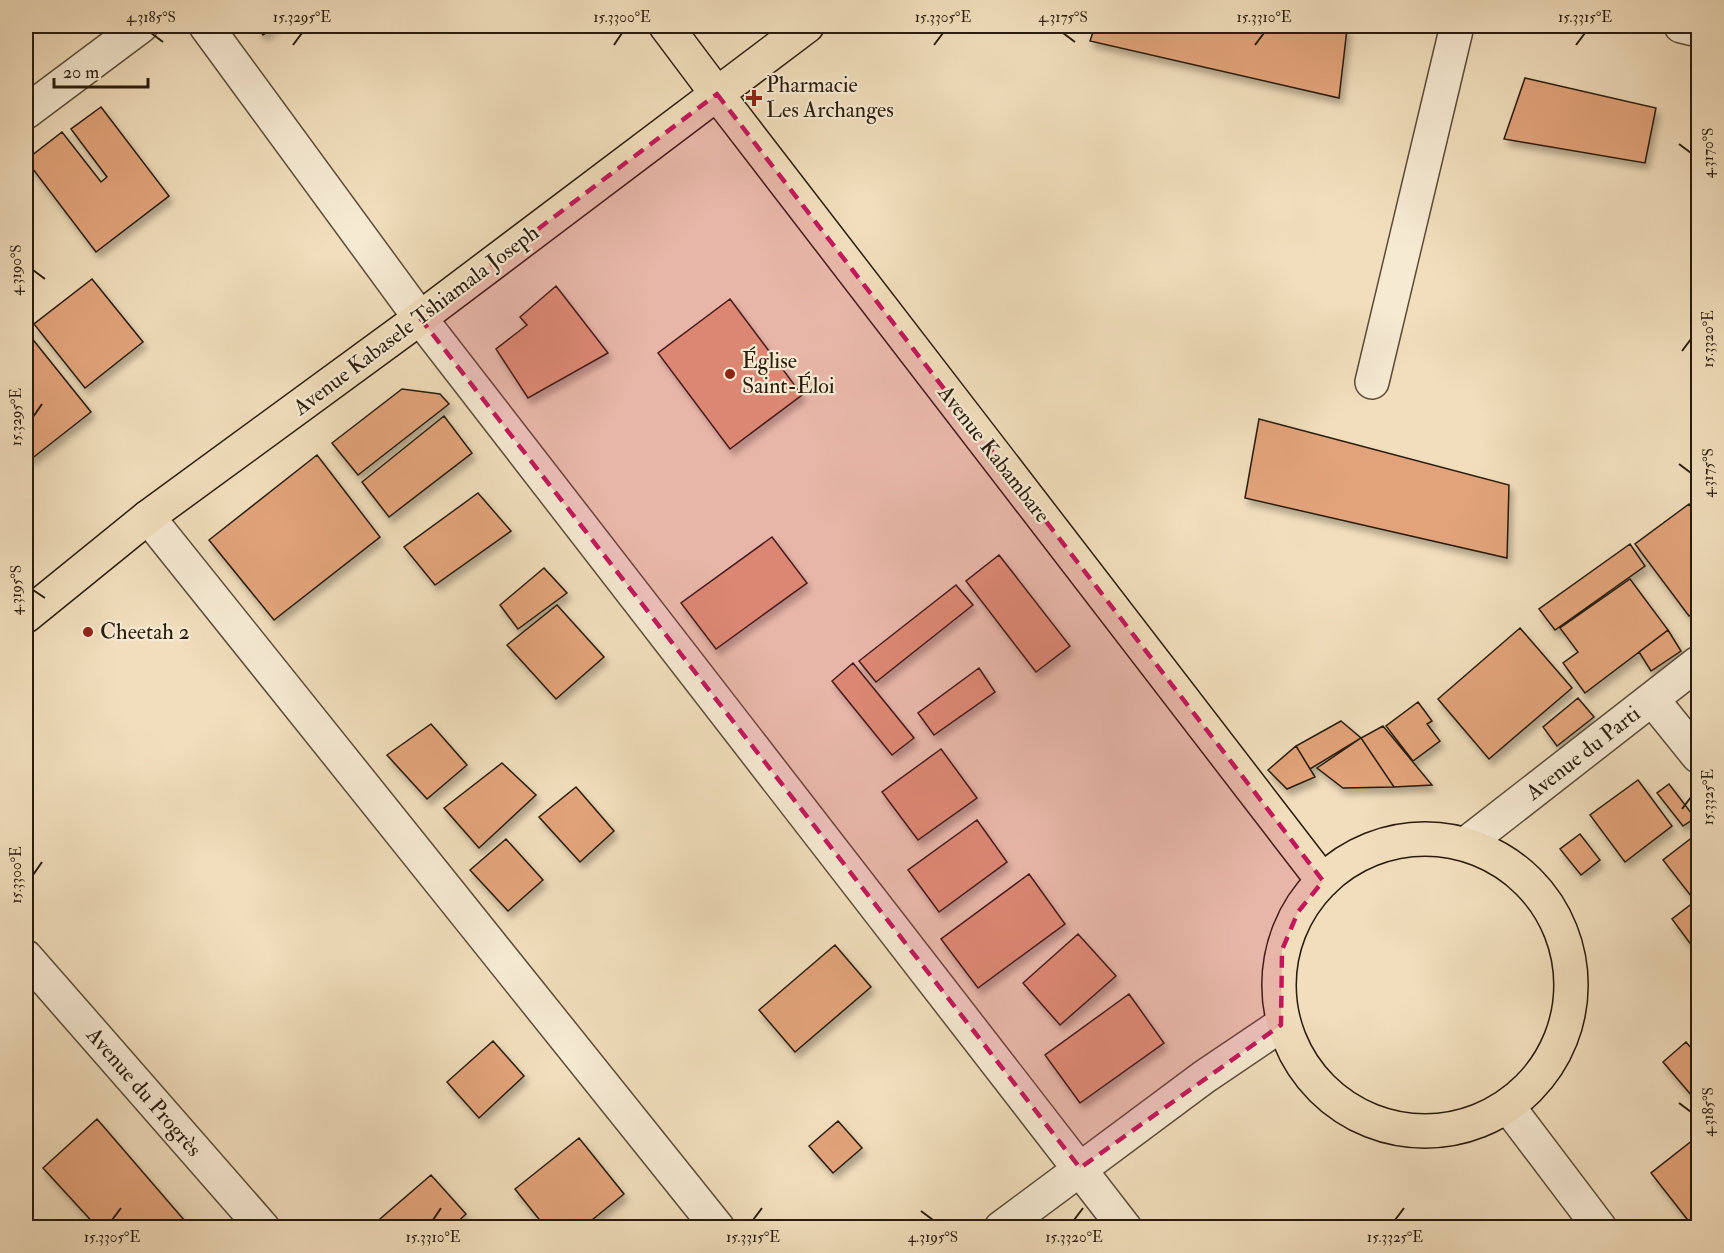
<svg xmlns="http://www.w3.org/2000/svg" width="1724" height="1253" viewBox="0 0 1724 1253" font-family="'IM FELL Double Pica',serif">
<defs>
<filter id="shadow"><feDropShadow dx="3.5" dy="6" stdDeviation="3" flood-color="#0004"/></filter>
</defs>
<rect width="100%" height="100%" fill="#f1debc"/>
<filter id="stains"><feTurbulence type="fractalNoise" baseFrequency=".00333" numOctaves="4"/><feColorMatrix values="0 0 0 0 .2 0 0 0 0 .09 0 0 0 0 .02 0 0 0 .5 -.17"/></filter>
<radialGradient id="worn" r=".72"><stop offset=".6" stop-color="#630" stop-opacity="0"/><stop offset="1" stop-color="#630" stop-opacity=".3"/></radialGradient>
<path fill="#e2a37a" stroke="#291c0d" stroke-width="1.5" filter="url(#shadow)" d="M257,26h19l-13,9z
M1095,26h236l16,3 -8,69 -249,-57z
M1525,78l131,30 -11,55 -141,-24z
M101,107l68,89 -73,56 -70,-92 36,-28 39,50 6,-5 -36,-48z
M92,279l51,63 -58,46 -51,-64z
M556,286l52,67 -80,45 -32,-49 31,-24 -7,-8z
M730,299l72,96 -72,54 -72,-96z
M26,331l65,81 -61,48 -4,-6z
M402,389l38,5 9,10 -91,71 -26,-32z
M444,416l28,37 -83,64 -27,-35z
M1259,419l250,66 -2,73 -262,-60z
M317,455l63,82 -106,83 -65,-80z
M478,493l33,38 -76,54 -31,-38z
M1689,504l9,13v93l-9,6 -54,-72z
M772,537l35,46 -91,66 -35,-46z
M1630,544l15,22 -90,64 -16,-21z
M999,555l71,91 -34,26 -70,-91z
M544,568l23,25 -49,36 -18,-24z
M1630,579l38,51 -83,63 -22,-30 15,-11 -18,-24z
M956,585l17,20 -97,77 -17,-21z
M557,605l47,52 -48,42 -49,-54z
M1520,628l52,60 -83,71 -51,-60z
M1668,630l13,21 -30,20 -12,-19z
M853,663l61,75 -22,17 -60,-74z
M979,668l16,24 -61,43 -16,-22z
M1578,698l16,19 -37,29 -14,-19z
M1418,702l14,19 -5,3 13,17 -27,20 -27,-35z
M1341,721l20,17 -51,31 -14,-23z
M431,724l36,41 -40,34 -40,-44z
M1383,726l49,59 -38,2 -33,-49z
M1361,738l33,49 -51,1 -26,-20z
M1296,746l19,31 -28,12 -19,-19z
M941,749l36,49 -59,42 -36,-48z
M502,763l34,32 -57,53 -35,-40z
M1638,780l34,46 -47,36 -35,-47z
M1669,784l26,34 -12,8 -26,-33z
M576,787l38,44 -34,31 -41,-45z
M977,820l30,42 -68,50 -31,-42z
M1698,833v57l-7,6 -28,-36z
M1580,834l20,26 -19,15 -21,-26z
M506,839l37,41 -35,31 -38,-41z
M1029,874l36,50 -87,64 -37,-49z
M1698,899v55l-26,-35z
M1078,934l38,42 -56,49 -37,-42z
M835,945l36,42 -76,65 -36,-42z
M1129,994l35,49 -84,60 -35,-48z
M493,1041l31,35 -45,42 -32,-36z
M1686,1042l12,14v47l-35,-41z
M97,1119l94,109h-93l-55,-60z
M838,1121l24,27 -29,25 -24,-27z
M1698,1136v90l-4,2 -43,-55z
M579,1138l45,56 -42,34h-36l-31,-39z
M431,1175l35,39 -15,14h-76l-2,-3z"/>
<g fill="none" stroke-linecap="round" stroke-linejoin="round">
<defs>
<path id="minor" d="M206,26l214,292 705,910
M1681,26l17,4
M26,112l115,-86
M1372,382l85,-356
M148,517l570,711
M1652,699l46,57
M1467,843l231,-180
M26,957l237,271
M1510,1109l90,119
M1001,1228l203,-151 77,-52"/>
<path id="major" d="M666,26l51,68 606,787
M26,616l122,-99 272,-199 387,-292
M1279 985a146 146 0 1 1 292 0a146 146 0 1 1-292 0Z"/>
</defs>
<use href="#minor" stroke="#5b4c39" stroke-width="36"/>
<use href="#major" stroke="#291c0d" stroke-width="36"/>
<use href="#minor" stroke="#f6ead3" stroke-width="33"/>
<use href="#major" stroke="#f1debc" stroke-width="33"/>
</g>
<path fill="#c2185b" fill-opacity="0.2" stroke="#c2185b" stroke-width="4.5" stroke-dasharray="12 8" stroke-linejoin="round" d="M717,94l606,787 -25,31 -16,38 -1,75 -201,143 -660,-850z"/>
<path fill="none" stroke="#291c0d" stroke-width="2" d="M151,33l12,9M1063,33l12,9M293,45l9,-12M614,45l8,-12M934,45l9,-12M1255,45l9,-12M1576,45l9,-12M1679,144l12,9M33,270l12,9M1682,351l9,-12M33,417l9,-13M1679,464l12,9M33,590l12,8M1682,809l9,-12M33,875l9,-13M1679,1103l12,9M921,1211l12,9M112,1220l9,-12M433,1220l8,-12M753,1220l9,-12M1074,1220l9,-12M1395,1220l9,-12"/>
<g fill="#8f2418" stroke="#f6ead3" stroke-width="2">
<path d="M751 89h6v6h6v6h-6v6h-6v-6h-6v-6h6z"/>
<circle cx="730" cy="374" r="6"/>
<circle cx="88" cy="632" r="6"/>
</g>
<g text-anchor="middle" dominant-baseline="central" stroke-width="4.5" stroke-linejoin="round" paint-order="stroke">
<g font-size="22" fill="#291c0d" stroke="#f6ead3" text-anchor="start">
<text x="766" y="85">Pharmacie<tspan x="766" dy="25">Les Archanges</tspan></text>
<text x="742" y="361">Église<tspan x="742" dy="25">Saint-Éloi</tspan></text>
<text x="100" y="632">Cheetah 2</text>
</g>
<g font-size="22" fill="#291c0d" stroke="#f6ead3">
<text transform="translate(416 320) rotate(-37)">Avenue Kabasele Tshiamala Joseph</text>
<text transform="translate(994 454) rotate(52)">Avenue Kabambare</text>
<text transform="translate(1583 753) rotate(-38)">Avenue du Parti</text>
<text transform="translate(144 1092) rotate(49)">Avenue du Progrès</text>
</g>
</g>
<rect width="1724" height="1253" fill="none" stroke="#f1debc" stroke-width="66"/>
<path d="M54 78v9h94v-9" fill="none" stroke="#291c0d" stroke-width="3"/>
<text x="63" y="78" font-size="18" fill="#291c0d" stroke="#f6ead3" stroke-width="4.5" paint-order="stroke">20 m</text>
<rect x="33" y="33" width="1658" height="1187" fill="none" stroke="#291c0d" stroke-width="2"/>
<g font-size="15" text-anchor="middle" fill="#291c0d">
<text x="151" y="22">4.3185°S</text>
<text x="302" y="22">15.3295°E</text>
<text x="622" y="22">15.3300°E</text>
<text x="943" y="22">15.3305°E</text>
<text x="1063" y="22">4.3175°S</text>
<text x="1264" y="22">15.3310°E</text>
<text x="1585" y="22">15.3315°E</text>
<text transform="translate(1708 153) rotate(-90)" y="5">4.3170°S</text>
<text transform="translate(16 270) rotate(-90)" y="5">4.3190°S</text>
<text transform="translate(1708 339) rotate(-90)" y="5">15.3320°E</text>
<text transform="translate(16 417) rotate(-90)" y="5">15.3295°E</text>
<text transform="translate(1708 473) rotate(-90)" y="5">4.3175°S</text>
<text transform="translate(16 590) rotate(-90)" y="5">4.3195°S</text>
<text transform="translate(1708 797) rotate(-90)" y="5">15.3325°E</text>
<text transform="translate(16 875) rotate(-90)" y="5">15.3300°E</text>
<text transform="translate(1708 1112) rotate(-90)" y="5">4.3185°S</text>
<text x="112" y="1242">15.3305°E</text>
<text x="433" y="1242">15.3310°E</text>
<text x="753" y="1242">15.3315°E</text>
<text x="933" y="1242">4.3195°S</text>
<text x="1074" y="1242">15.3320°E</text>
<text x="1395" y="1242">15.3325°E</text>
</g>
<rect width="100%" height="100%" filter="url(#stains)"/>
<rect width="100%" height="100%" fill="url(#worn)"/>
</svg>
